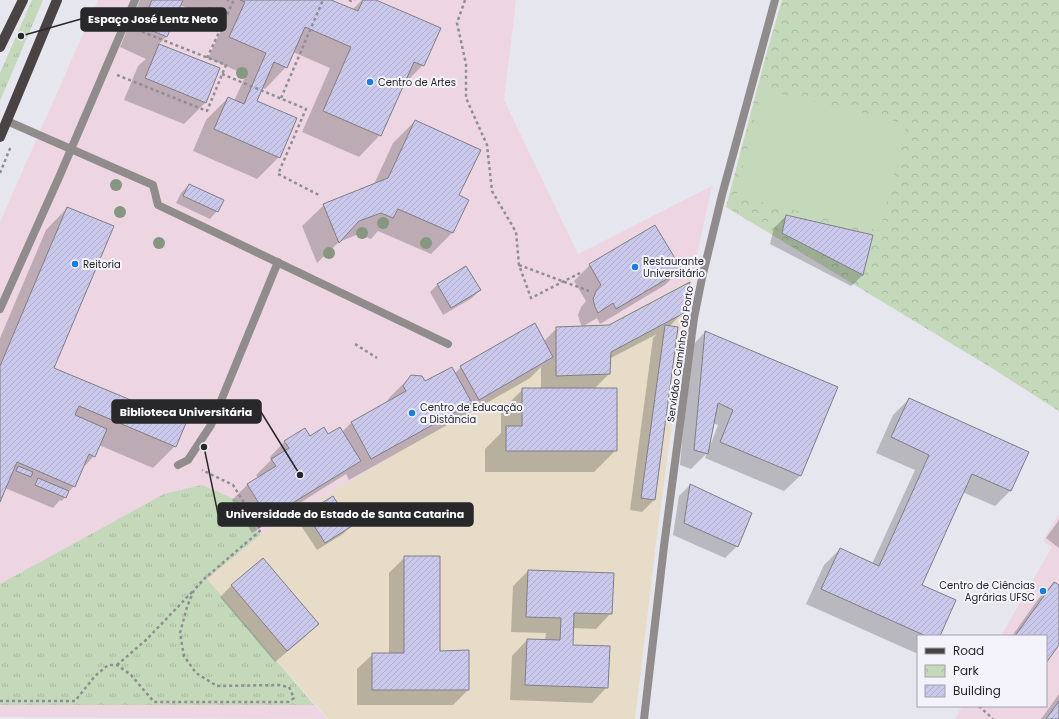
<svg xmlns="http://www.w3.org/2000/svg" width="1059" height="719" viewBox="0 0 1059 719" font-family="Poppins,sans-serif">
<defs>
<pattern id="grass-tufts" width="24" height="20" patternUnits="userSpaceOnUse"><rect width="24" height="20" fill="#c3d9ba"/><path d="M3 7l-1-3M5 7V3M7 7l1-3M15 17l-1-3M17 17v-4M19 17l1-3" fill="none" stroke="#a8baa0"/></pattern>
<pattern id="park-crowns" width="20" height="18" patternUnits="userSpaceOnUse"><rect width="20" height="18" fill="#c3d9ba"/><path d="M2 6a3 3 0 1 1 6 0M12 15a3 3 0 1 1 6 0" fill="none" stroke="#a8baa0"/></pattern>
<pattern id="building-hatch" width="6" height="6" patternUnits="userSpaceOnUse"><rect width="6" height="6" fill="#cac9ec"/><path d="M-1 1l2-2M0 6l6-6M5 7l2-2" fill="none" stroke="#aeadcb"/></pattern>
</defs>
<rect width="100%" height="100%" fill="#e6e6ee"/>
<path fill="#e7dcc7" d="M692,278l-33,241 -24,200h-307l-122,-140 54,-44 294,-209 55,-3z"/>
<path fill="#edd6e2" d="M98,0h418l-12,100 74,154 134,-68 -20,92 -83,45 -55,3 1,32 -295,177 -53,44 120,140 -327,-2v-495z
M1059,514v205h-104l7,-13h84v-70h-45l51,-89 -9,-6z"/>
<path fill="url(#grass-tufts)" d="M32,0h11l-43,101v-28z
M202,485l37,16 21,34 -53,44 107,126h-314v-121l164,-90z"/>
<path fill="url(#park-crowns)" d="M782,0h277v411l-64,-41 -269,-163 40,-152z"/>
<path fill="#c3d9ba" d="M762,89l145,35 -27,107 -144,-35z"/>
<path fill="#0003" fill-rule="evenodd" d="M140,0h189l23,10 10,-10h12l49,65 -21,21 -22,49 -21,22 -57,-25 28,-64 -37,-16 -7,15 -21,22 -3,-1 -6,14 23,55 -22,22 -64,-28 13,-31 22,-22 6,3 12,-26 -38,-17 16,-34 -44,-19 -14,32 -7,7 60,25 -13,33 -22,22 -60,-24 14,-34 8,-7 -26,-12z
M415,121l43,75 -6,37 -21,21 -53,-23 -7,8 -12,-5 -20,8 -22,21 -15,-37 22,-21 50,-21 19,-41z
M189,185l28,26 -7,8 -34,-16 5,-10z
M67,208l-14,160 122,78 -22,22 -54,-23 -5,11 -12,13 -8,17 -7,8 -2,3 -3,4 -2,-1 -7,8 -48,-20 -5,12v-162l46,-108z
M786,216l77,59 -12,11 -81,-42 4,-16z
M654,226l26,44 -15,15 -65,39 -3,-6 -15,9 27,-1 74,-14 -14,15 -15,173 -12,12 -12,-2 23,-172 4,-4 -48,25v15l-15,15 22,61 -22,22h-109v-23l16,-16v-22l22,-22h18v-22l-11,11 -73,42 -1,-2 -7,6 -100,56 -3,-6 -94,59 -20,-33 15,-15 11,-7 -2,-3 15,-15 -1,-3 15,-16 24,-4 18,-2 15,-3 9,-9 34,-19 4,-6 22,-22 13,7 31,-10 6,-6 82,-25 14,-14 25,-1 -2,-5 -2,-7 3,-8 5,-6 -12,-20 16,-16z
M437,285l43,5 -8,8 -29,17 -13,-23z
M705,332l132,56 -37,88 -16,15 -79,-33 2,-5 -16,16 -11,-4 10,-117zM713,423l5,2 -9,24z
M909,399l119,54 -18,38 -15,15 -33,-14 -42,93 19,51h-21v18l-112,-50 18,-39 16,-16 32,15 43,-94 -39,-17 17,-38z
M690,485l47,61 -12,12 -52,-23 6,-39z
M332,497l19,29 -8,8 -26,16 -19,-29 8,-7z
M1059,520v28l-13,-10z
M405,557l34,95 29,38 -15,15h-96v-36l16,-15h16v-81z
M528,571l83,42 -15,16 -23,-1 -1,18 35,41 -15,16 -82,-3 2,-44 15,-16 18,1 1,-8 -35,-1 2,-46z
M1054,583l5,3v57l-13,18v-25h-34l27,-38z
M232,585l85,39 -11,12 -31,26 -55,-65z
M1059,694v25h-18z"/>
<path fill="url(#building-hatch)" stroke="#807f86" d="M152,0h31l-16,37 -26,-11z
M240,0h91l27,11 5,-11h13l65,28 -17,38 -10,-4 -33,74 -58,-25 28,-64 -46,-20 -18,41 -13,-6 -17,39 40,17 -17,40 -66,-29 14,-32 16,7 22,-51 -37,-16 16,-35z
M159,44l61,24 -14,35 -61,-25z
M415,120l66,30 -22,45 10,5 -16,33 -55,-24 -5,9 -12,-5 -22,8 -20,22 -16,-39 65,-26z
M189,184l35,16 -6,12 -35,-16z
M67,207l47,19 -60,142 132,55 -10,24 -97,-41 -4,9 32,14 -12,28 -6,-3 -14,33 -58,-25 -17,40v-136z
M786,215l87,20 -10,40 -81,-42z
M655,225l27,45 -66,39 -3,-6 -15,10 -3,-6 -2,-8 3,-8 5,-6 -12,-21z
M466,266l15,24 -30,18 -14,-24z
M690,282l-6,31 -73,39 -1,22 -54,2v-49l53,-2z
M535,323l18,34 -74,43 -19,-34z
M665,325l13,2 -23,173 -14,-2z
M705,331l133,56 -37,89 -81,-34 13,-32 -15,-7 -10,51 -14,-4z
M452,367l20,36 -101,56 -20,-37 55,-31 -3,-5 8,-11 11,1 3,5z
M522,388h95v63h-111v-25h16z
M909,398l120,54 -18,39 -39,-17 -50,111 34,15 -16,36h-14l-105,-47 19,-41 39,18 50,-111 -38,-18z
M324,427l4,7 12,-7 21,34 -93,57 -21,-34 29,-18 -5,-7 18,-11 -5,-7 21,-13 5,8z
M18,466l15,6 -2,5 -15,-6z
M38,478l31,13 -3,7 -31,-13z
M690,484l62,29 -14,34 -54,-24z
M333,496l19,30 -27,17 -19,-30z
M404,556h36v95l29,-1v40h-97v-37h32z
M263,558l56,66 -32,27 -56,-66z
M528,570l86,3 -2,41 -38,-1 -1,32 37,1 -2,42 -83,-3 2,-46 33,1 1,-22 -35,-1z
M1054,582l5,3v60l-13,18v-27h-31z
M1059,701v18h-13z"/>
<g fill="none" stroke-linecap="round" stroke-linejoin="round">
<path stroke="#8e8e93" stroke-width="2.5" stroke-dasharray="3 3" stroke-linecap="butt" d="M349,0l2,1 4,-1
M465,0l-8,23 9,41v34l21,47 5,46 24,41 3,33 12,33 49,-25
M207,58l26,-56 -6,-2
M222,74l84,35 -28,65 41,21
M117,75l90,36 19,-46 -91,-36
M281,98l42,-98
M0,173l11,-27
M519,265l70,26
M355,344l22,14
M117,665l29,-25 47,-49
M0,701h75l20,-25 13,-11h9l14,10 23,27h134l6,-4 -5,-11 -10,-2 -62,1 -21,-13 -12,-17 -4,-23 7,-26 7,-17 10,-11 57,-49 -28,-45 -31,-15
M979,706l14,13"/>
<path stroke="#908c8c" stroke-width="8" d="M7,121l146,64 5,20 290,139
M0,309l60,-134 75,-175
M178,465l10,-5 23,-35 67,-163"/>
<path stroke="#908c8c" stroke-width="8" d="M644,719l20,-173 30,-228 8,-40 20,-83 53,-195"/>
<path stroke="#494343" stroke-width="10" d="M0,47l23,-47
M0,137l57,-137"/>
</g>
<g fill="#859681">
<circle cx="210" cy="13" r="6"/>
<circle cx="242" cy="73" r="6"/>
<circle cx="116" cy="185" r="6"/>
<circle cx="120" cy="212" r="6"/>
<circle cx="383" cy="223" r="6"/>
<circle cx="362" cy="233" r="6"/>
<circle cx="159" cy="243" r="6"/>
<circle cx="426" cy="243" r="6"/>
<circle cx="329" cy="253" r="6"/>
</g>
<g fill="#137fe6" stroke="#f4f3fb" stroke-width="1.5">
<circle cx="370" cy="82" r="4"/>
<circle cx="75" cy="264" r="4"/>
<circle cx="635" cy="267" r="4"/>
<circle cx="412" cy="413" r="4"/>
<circle cx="1043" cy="591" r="4"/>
</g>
<g text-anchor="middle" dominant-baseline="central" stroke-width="4" stroke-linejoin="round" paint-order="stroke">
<g font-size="10" fill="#28282a" stroke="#f4f3fb" text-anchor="start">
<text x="378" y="82">Centro de Artes</text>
<text x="643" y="261">Restaurante<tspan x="643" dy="12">Universitário</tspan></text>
<text x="83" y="264">Reitoria</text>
<text x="420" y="407">Centro de Educação<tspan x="420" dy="12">a Distância</tspan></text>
<text x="1035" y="585" text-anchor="end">Centro de Ciências<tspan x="1035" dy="12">Agrárias UFSC</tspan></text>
</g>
<g font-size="10" fill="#28282a" stroke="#f4f3fb">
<text transform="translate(680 354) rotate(-82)">Servidão Caminho do Porto</text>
</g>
</g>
<path fill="none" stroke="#28282a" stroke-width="1.5" d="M21 36L81 19M300 475L261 412M204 447L218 514"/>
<g fill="#28282a" stroke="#f4f3fb" stroke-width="1.5">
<circle cx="21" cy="36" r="4"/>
<circle cx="300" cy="475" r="4"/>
<circle cx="204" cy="447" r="4"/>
</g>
<g fill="#28282a" stroke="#28282a" stroke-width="1.5">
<rect x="81" y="8" width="145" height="23" rx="4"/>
<rect x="112" y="400" width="149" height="23" rx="4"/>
<rect x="218" y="503" width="255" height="23" rx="4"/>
</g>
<g font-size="11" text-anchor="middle" font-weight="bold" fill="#fff">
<text x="153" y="23">Espaço José Lentz Neto</text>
<text x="186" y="416">Biblioteca Universitária</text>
<text x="345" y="518">Universidade do Estado de Santa Catarina</text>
</g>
<rect x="917" y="635" width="130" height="72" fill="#f4f3fb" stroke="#a2a2a7"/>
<rect x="925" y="648" width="20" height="6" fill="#494343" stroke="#a2a2a7"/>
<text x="953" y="655" font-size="12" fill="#28282a">Road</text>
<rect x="925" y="665" width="20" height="12" fill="url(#park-crowns)" stroke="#a2a2a7"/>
<text x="953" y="675" font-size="12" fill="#28282a">Park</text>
<rect x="925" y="685" width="20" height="12" fill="url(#building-hatch)" stroke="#a2a2a7"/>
<text x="953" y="695" font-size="12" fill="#28282a">Building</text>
</svg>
